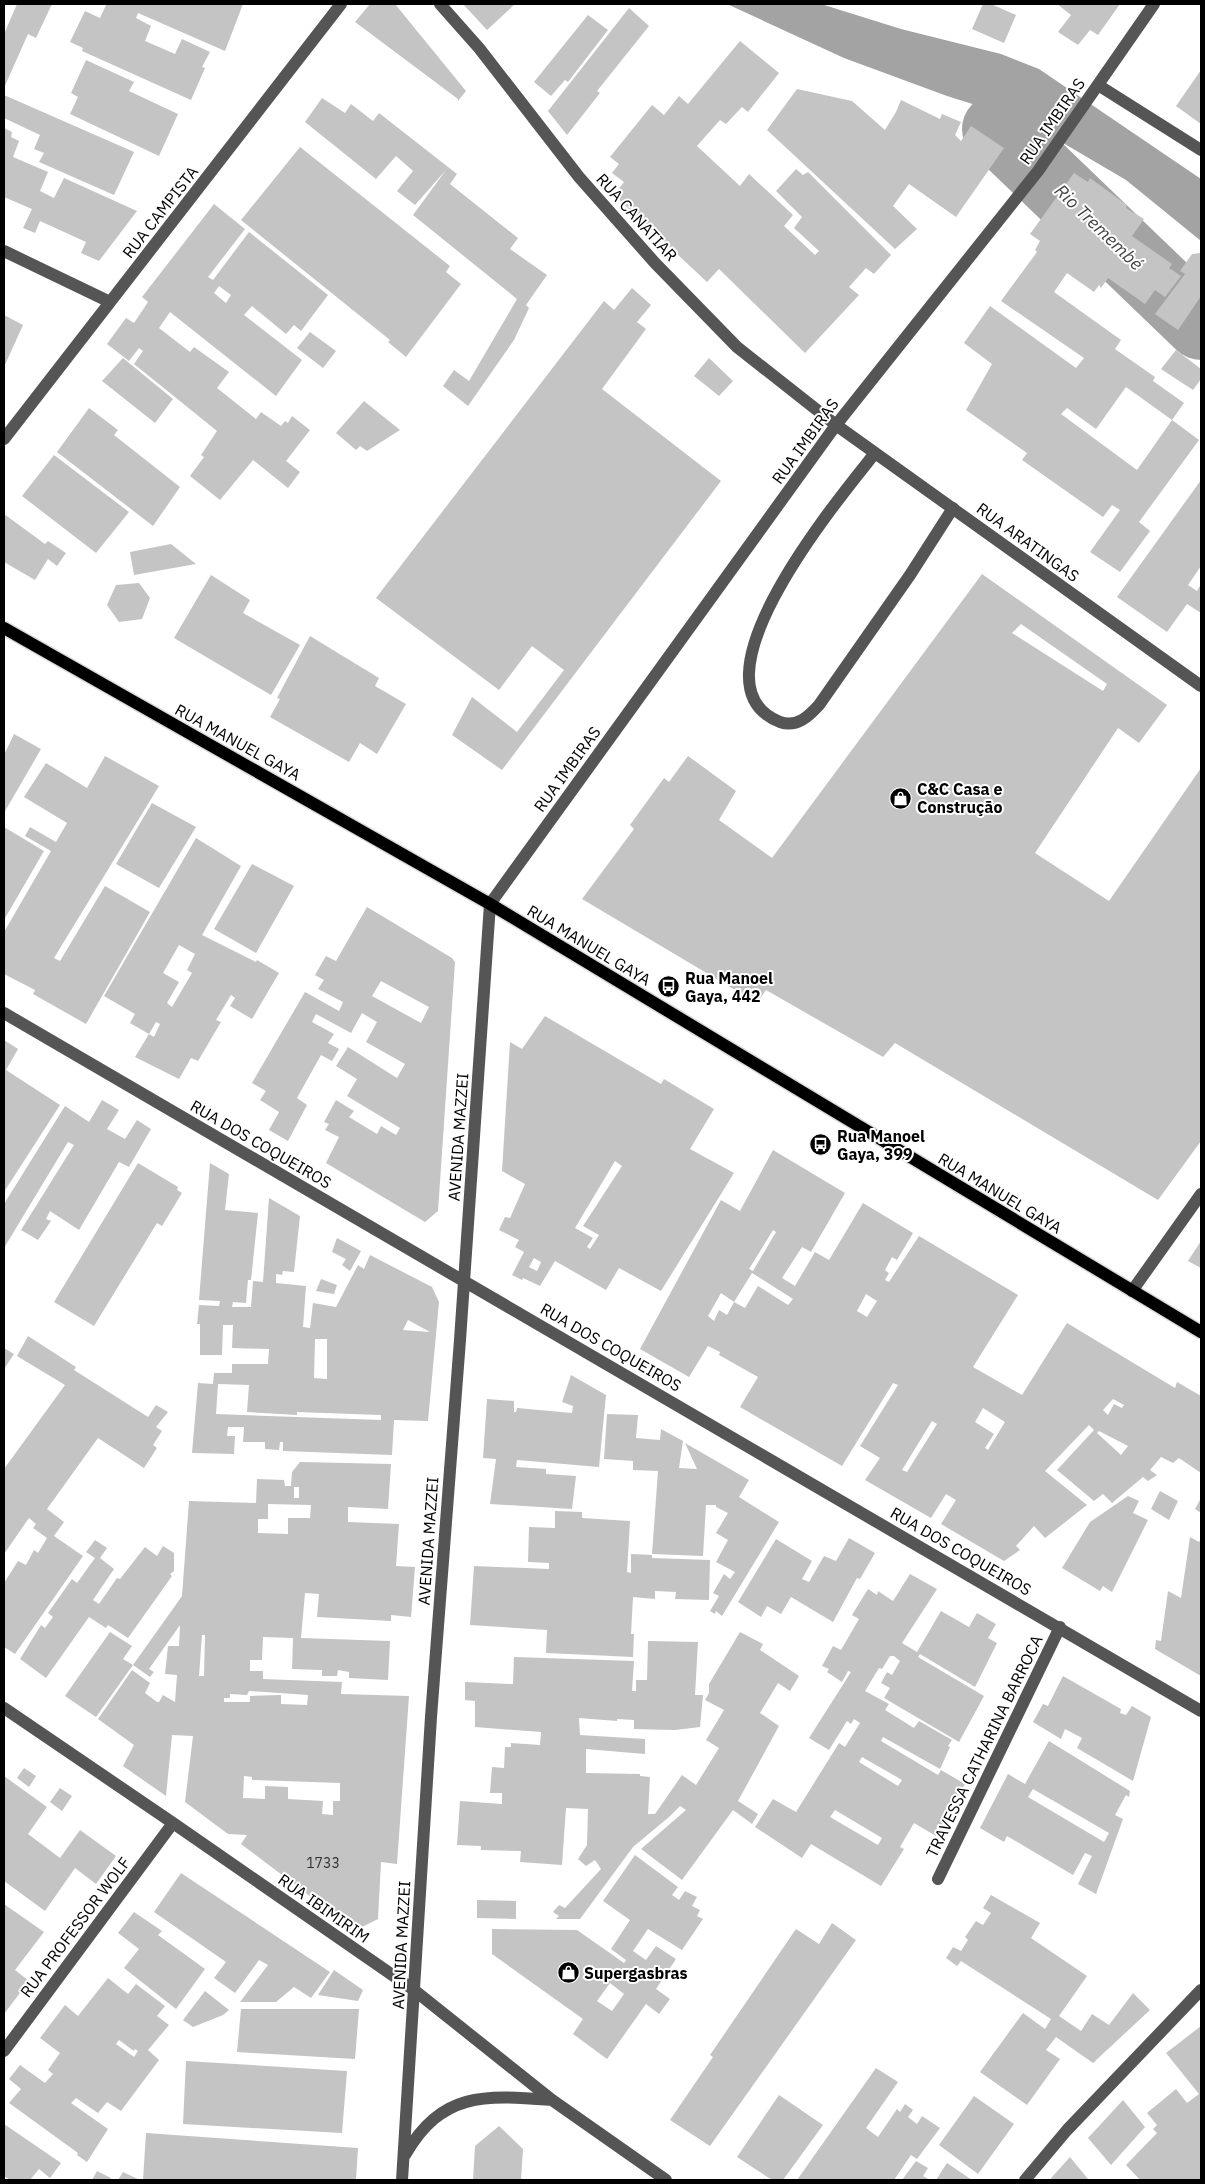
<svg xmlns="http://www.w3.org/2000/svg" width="1205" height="2184" viewBox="0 0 1205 2184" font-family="'IBM Plex Sans',sans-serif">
<rect width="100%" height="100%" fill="#fff"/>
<path fill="#a3a3a3" d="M727,4h94l80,25 100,25 38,15 162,110v62l-75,-61 -102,-60 -77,-24 -103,-38z"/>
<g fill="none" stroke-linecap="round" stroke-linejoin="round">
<path stroke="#a3a3a3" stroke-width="70" d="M997,129l204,196"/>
</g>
<path fill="#c4c4c4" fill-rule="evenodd" d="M17,4h35l-16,34 -8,-4 -24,54v-54z
M102,4h141l-18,47 -87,-38 -2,5 15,8 -6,15 30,13 7,-15 28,13 -8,15 3,1 -14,32 -109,-49 1,-3 -13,-6 15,-31 15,7 6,-13z
M370,4h25l71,87 -8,10v-2l-103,-77z
M463,4h52l-28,26z
M983,4h8l25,11 -12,28 -32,-14z
M1057,4h63l-22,31 -8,-5 -12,15 -20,-13 13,-17z
M629,8l20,18 -52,65 3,2 -33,42 -19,-24z
M588,15l20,15 -40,52 -3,-2 -14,16 -17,-14z
M740,41l39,32 -31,39 -6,-5 -16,17 -6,-4 -23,26 43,40 9,-12 44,41 -9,11 31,29 4,-4 -25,-23 8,-11 -26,-26 20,-22 7,6 5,-3 83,83 -17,19 -8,-6 -17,19 10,8 -54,58 -86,-84 -12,13 -93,-87 10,-13 -12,-9 7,-9 -9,-7 42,-52 12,10 15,-19 9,8z
M86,60l48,22 -5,9 49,23 -19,42 -89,-42 8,-17 -7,-4z
M1201,70v54l-25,-18z
M797,89l55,12 33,29 11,-18 5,-12 39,19 2,-5 19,8 -6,13 6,6 10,-15 33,22 -48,69 -47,-33 -16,22 24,23 -22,20 -128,-119z
M4,95l130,57 -20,43 -75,-33 5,-9 -10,-4 6,-14 -36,-17z
M322,98l23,15 6,-9 22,17 6,-8 78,61 -7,10 68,54 -8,11 37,26 -21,30 3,3 -15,32 -46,66 -25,-20 11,-16 15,11 48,-82 -104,-84 33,-45 -31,35 -18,-14 16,-20 -17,-15 -20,23 -71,-57z
M4,128l8,4 -1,5 8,4 -6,16 35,15 -8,19 14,7 10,-20 73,33 -38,50 -18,-8 5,-11 -46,-21 -5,12 -12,-5 9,-19 -28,-12z
M300,147l150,119 -4,6 15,12 -55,73 -18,-15 2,-2 -149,-120z
M1074,173l14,9 2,-4 37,27 -1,3 18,11 -12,17 40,28 -3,4 12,8 -16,21 -10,-7 -10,14 -37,-26 -7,10 -2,-3 -5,7 -27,-19 -13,19 67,48 -6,9 40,28 -2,4 31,22 -12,17 -46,-33 -30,42 -29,-21 -6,6 76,56 35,-50 27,20 -60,82 11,9 -30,41 -30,-20 30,-42 -8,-5 -9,12 -81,-57 5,-7 -61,-43 26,-46 -28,-21 26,-37 86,62 8,-10 -83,-57 36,-49 -2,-2 5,-9 -10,-7z
M214,204l31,25 -37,48 5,3 36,-48 79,63 -27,36 -7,-6 -8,9 -34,-28 -8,9 58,45 -26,36 -106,-84 -11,16 31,24 4,-5 35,25 -12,16 39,31 5,-7 20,14 4,-5 3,2 4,-7 18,14 -24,31 14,11 -12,16 -35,-28 -33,40 -30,-24 14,-19 -3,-2 16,-24 -83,-67 9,-13 -4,-3 -10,13 -22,-17 19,-26 8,5 14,-21 -6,-5zM219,286l12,9 -5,8 -12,-10z
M1201,253v43l-23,34 -23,-16 30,-40 -5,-3 12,-17z
M632,288l19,17 -14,17 9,7 -44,60 119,92 -219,289 -50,-35 20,-38 45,35 47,-62 -32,-24 -33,44 -123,-92 228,-297 10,9z
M4,315l19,10 -19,42z
M310,332l26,19 -13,17 -26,-20z
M1176,350l25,19v10l-8,11 -32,-21z
M123,358l50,41 -18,24 -53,-42z
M709,358l24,23 -14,15 -25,-20z
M364,401l36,29 -33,21 -7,-5 -4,4 -20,-17z
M89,408l29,22 -4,5 66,52 -27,39 -96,-74z
M54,455l75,57 -33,41 -74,-57z
M1201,480v86l-13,19 9,6 4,-7v29l-14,-9 -20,28 -50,-35z
M4,514l41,30 3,-3 18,12 -9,13 -9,-7 -13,21 -31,-18z
M171,544l25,20 -62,11 -4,-23z
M982,574l185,131 -28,38 -21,-15 -83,125 74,48 92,-133v373l-43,59 -263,-157 -12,14 -117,-67 -9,13 -175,-104 52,-70 -4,-4 34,-47 5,4 19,-26 48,35 -17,29 53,38zM1021,624l86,60 -4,7 -91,-58z
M211,575l39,25 -7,13 57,32 -29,50 -97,-57z
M139,583l11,15 -8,21 -23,3 -12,-17 9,-20z
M310,636l69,42 -4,8 31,18 -29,50 -17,-11 -11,19 -79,-45 10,-18 -3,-1z
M14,734l27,15 -37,64v-58z
M105,756l54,30 -105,172 6,3 45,-75 45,26 -64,112 -53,-30 2,-4 -31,-16v-42l47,-81 -26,-15 5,-9 26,15 11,-19 -43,-26 22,-34 41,25z
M152,803l44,24 -37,61 -43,-24z
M4,827l40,24 -40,69z
M196,838l45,28 -39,69 54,27 1,-2 22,13 -27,46 -22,-13 5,-8 -4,-3 -15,25 5,2 -23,39 -7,-3 -12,21 -44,-22 14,-23 -19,-11 5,-9 -31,-18zM179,945l16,9 -8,16 5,3 -20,34 -5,-4 12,-21 -16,-9zM156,1022l4,2 -6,13 -5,-3z
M252,864l42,22 -38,67 -42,-24z
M367,907l85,51 3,4 -17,249 -13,11 -99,-59 13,-26 -14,-7 4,-6 -5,-2 12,-22 18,11 -5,6 28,17 4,-8 15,9 4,-7 -53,-32 10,-17 -21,-13 12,-19 49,31 8,-14 -39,-22 11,-20 -15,-9 -11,20 -35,-19 -4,8 22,12 -6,9 11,6 -7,12 -11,-6 -24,43 10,7 -19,36 -19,-11 10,-18 -19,-12 6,-9 -14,-8 53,-91 34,19 4,-9 -25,-13 6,-9 -9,-5 11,-19 10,5zM381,981l48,26 -8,16 -49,-27z
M545,1016l116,68 3,-5 50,30 -24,40 44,24 -73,118 -42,-23 -13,22 -51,-29 -15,25 -17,-8 -1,2 -10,-5 12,-23 -9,-5 4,-7 -20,-10 6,-13 5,1 15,-34 -23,-13 8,-129 12,7zM615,1161l7,5 -39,60 16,9 -9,14 -3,-2 6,-9 -18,-10zM534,1258l7,4 -4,9 -8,-4z
M4,1040l14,9 -12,21 54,35 -56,87z
M102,1100l17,10 -12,19 18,10 12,-19 14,9 -22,38 -10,-5 -40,68 -29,-19 -4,8 5,2 -13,19 -17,-10 53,-85 -6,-3 -64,106v-44l61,-98 24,16z
M773,1150l72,43 -34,59 -9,-5 -20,31 13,8 20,-34 14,8 34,-57 50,30 -16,27 -5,-3 -7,13 4,3 -4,7 4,2 30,-46 99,59 -45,72 49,28 45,-72 108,65 2,-6 24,14v77l-22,-15 -6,5 -12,-6 -11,13 7,5 -9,6 -5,-4 -31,26 -9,-9 -9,7 -37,-31 37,-40 -5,-5 -44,46 42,34 -42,33 -11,-12 -18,20 4,4 -16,11 -63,-37 15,-24 -10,-6 -15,24 -66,-38 15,-22 -20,-12 38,-61 -5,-2 -51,83 -102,-59 18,-30 -39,-22 1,-3 -12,-6 -19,31 -49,-28 81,-149 19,11zM773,1230l3,2 -23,39 -4,-2zM752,1273l41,26 -5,6 -30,-19 -13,22 -11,-6 -7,13 -8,-5 -5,11 -6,-5 13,-23 13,9zM866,1294l11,7 -10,16 -10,-6zM1113,1399l11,6 -2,3 -8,-4 -6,11 -5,-5zM983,1408l22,14 -17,28 -3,-2 9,-14 -19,-12zM932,1421l5,3 -30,48 -5,-2zM1099,1431l29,15 -7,9 -24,-22z
M138,1163l40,24 -1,3 5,3 -20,33 -5,-3 -63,103 -40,-24z
M210,1163l19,11 -4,36 33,3 -7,67h-3l-2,23 -13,-1 -1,5h19l2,-26 10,1 6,-84 31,18 -6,56 -11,-1 -1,4 -6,-1v9l30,3 -3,41 7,1 3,-25 23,4 22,-42 6,4 6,-14 62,32 7,15 -11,119 -34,-1 -2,35 -109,-4v-9h-3l-1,8 -14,-1v-7h-22l1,-15h-16l-1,9h8l-1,18 -42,-1 6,-70 15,1 1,-11h18v-9h36l1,-15 -37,-1 1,-23h-10l-1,30h-22v-31h-3l2,-19 20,1 1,-5 -21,-1zM408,1320l22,12 -27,-2zM315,1339h12v40l-13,-1zM218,1384l31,1 -2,27 50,3v-3l84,3v5l-165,-6z
M337,1238l24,13 -11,20 -8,-6 4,-6 -14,-7z
M1201,1241v27l-13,-7z
M321,1279l16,6 -3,9 -18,-3z
M28,1336l48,31 -2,3 74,47 8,-12 12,7 -12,15 6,4 -9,14 4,3 -13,20 -46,-30 -51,71 17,13 -10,14 29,20 -68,98 -11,-7v-64l14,-22 8,4 8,-15 4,3 9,-15 -14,-10 3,-4 -7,-6 -25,36v-85l61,-84 -48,-29z
M4,1348l10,6 -10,15z
M571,1375l35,20 -7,72 -82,-7 -1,7 30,2v5l30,2 -4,33 -82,-5 6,-45 -13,-1 4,-59 27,2v11h2l1,-4 55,5 1,-7 -11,-4z
M607,1414l31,1 -2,23 24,2 1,-11 22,12 -4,27 18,1 -12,-26 64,37 -10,17 40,25 -57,94 -6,-5 -1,3 -5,-3 9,-15 -6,-3 11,-19 6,5 5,-7 -19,-10 12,-22 -12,-7 12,-20 -12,-6v-2h-10l-3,51 -51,-2 6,-83 -25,-1v-9l-29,-2z
M300,1462l91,2 -3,45 -40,-2v15l51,2 -3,42 19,1 -4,50 -20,-2v6l-74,-4 2,-23 -14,-1 -4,45 89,3 -2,39 -39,-2v-6l-11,-2 -1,6h-15v-6l-30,-1 1,-31 -30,-1 -1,23h-12v11h13v8l79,3 -1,12 68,2 -12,168 -16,-2 -3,57 -20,10 -10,-4 -107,-81 6,-9 -19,-1 -43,-32 8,-66 -21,-1 -6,61 -43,-30 11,-21 -36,-26 34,-49 18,13 -5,10 12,9h2l4,-7 12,7 2,-27 -12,-1 3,-28h11l1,-21 -31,44 5,3 -4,5 -17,-12 49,-69 7,-95 67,2 1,-24 27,1 1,6h6l1,-14zM294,1487h5v11h-5zM268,1504l43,1 -1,13h-22v16l-30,-1v-14h10zM202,1635h3l-1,41h-5zM249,1691l59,4 -1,10 -26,-1v-9l-31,1v6h-26v-4h6v-4l17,1zM244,1776l8,1v3l88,3v18h-7v14l-11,-1 1,-13 -35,-2v-12l-23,-1v13l-22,-1z
M1160,1491l18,10 -9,19 -18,-11z
M1128,1496l11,5 -6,12 15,7 -36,72 -9,-6 -3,5 -38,-23 28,-46z
M1201,1498v15l-6,-4z
M555,1511l27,1v6l48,3 -3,51 4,1v-19l21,1v3l58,2 -1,40 -34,-1 1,-7 -21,-1v8l-22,-2 -2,37h3l-1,23 -87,-4 1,-23 -77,-5 4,-59 75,3v-6l-21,-1 1,-35 26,1z
M1190,1537l9,5 2,-3v137l-46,-27 1,-9 5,1 7,-50 13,7z
M849,1538l26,15 -15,26 -3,-1 -24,44 -42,-25 -10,17 -14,-8 -6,11 -23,-15 38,-63 36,22 -10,18 7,3 15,-26 12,5z
M95,1540l12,8 -7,10 14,11 -21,31 6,4 18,-26 3,1 25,-32 12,9 6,-10 11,7v18l-4,3 2,2 -44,62 -20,-13 -2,3 -17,-11 -43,61 -26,-19 21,-34 4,3 8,-11 -5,-4 24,-34 5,4 18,-25 -9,-6z
M910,1574l27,15 -35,54 15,9 24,-41 28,16 8,-14 19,11 -8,14 9,5 -22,44 -55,-33 -2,3 66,39 -25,46 -75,-44 6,-10 -9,-5 6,-11 5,3 8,-14 -6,-5h-4l-8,13 -3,-1 -14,23 24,13 -4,6 29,18 5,-7 33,19 -4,6 2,1 -10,22 -57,-32 -2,4 57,34 3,-5 24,14 -29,52 -22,-13 -14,24 4,2 -23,37 -70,-42 -9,14 -47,-31 18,-28 23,13 43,-69 6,4 15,-24 -6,-4 -3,5 -4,-3 -18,29 -20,-12 42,-66 -3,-1 -6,11 -15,-10 2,-3 -7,-3 11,-20 8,4 18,-31 -7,-4 16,-26 9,6 1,-4 15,10zM862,1757l40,23 -4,6 -39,-24zM835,1810l47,28 -4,7 -48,-28z
M110,1632l22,14 -9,13 10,6 -37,52 -31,-21z
M740,1632l23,12 -3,6 39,26 -9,15 -12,-8 -18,30 19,13 -41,75 20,13 -6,10 -19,-14 -51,70 -41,-31 45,-39 -6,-4 -11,11 -36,30 -53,72h-24l3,-3 -6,-4 6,-7 6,3 36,-39 -6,-9 -9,6 -8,-7 9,-14 1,-36 -22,-1 -4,57 -42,-3 1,-11 -40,-1v-4l-24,-1 3,-44 42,3v-11h-12l2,-26 12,1 1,-21h6v-4l29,2 1,-13 -66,-5v-26l-10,-1v-18l48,2 1,-27 120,4 -2,30h4v-11h11l1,-39 50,1 -3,53h8l-3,32 -25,3 -41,-1v-9l-17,-1v2l-38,-3 1,17 65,4v15l-59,-5v24l54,1v2l10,1 -2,37h7l27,-39 14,10 23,-37 -13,-8 18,-30 -19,-10 4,-7v-9z
M1063,1676l58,33 -1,4 6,2 6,-9 19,11 -18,64 -56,-33 5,-10 -17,-9 -4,10 -28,-17 10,-18 5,2z
M1049,1741l81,50 -1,6 -3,-2 -11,20 8,4 -27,75 -18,-10 14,-28 -7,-3 -12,22 -66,-39 -3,6 -24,-14 28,-54 17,10zM1033,1789l76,44 -5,9 -76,-45z
M24,1768l12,8 -7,11 -12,-9z
M4,1776l43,31 -19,27 32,24 20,-28 36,26 -20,28 -21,-16 -30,43 -41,-30z
M60,1788l12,8 -10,15 -12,-9z
M635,1855l43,32 -6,8 7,5 6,-9 12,6 -5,9 8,4 -3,6 6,3 -21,31 -34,-21 -15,22 13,9 10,-14 20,13 -20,30 14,10 -11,15 -13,-10 -39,55 -34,-25 10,-15 -91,-65v-25l85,1 47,33 2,-3 -15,-11 19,-29 -27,-19zM610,1983l14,11 -12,17 -15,-10z
M181,1873l149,99 -19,26 -17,-11 -18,15h-36l28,-37 -9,-5 -24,33 -21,-15 12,-16 -72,-50z
M991,1895l49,28 -9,15 56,38 -28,40 22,15 11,-17 17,11 24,-32 17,17 -57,53 -37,-26 -10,13 14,9 -33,46 -47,-33 43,-59 22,16 6,-10 -90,-58 -4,5 -11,-8 7,-11 8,4 7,-11 -3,-3 11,-16 7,4 8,-12 -8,-5z
M477,1900l39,1v18l-39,-1z
M4,1904l40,28 -29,38 14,11 -25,33z
M134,1912l28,19 -4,4 47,34 -29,40 -52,-41 15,-19 -21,-16z
M832,1923l24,17 -146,206 -40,-26 43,-63 -3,-2 86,-126 23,15z
M334,1970l29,20 -5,11 -40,-6z
M108,1978l20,16 8,-10 29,22 -8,10 12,9 -21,25 11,10 -38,51 -14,-9 -9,11 -22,-15 -5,5 37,26 -21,33 -10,-7 1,-2 -69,-50 12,-14 -12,-10 11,-14 25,18 8,-9 -5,-4 12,-17 -20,-15 25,-33 13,11zM119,2040l15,11 1,-2 3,2 -4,6 -18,-13z
M205,1991l24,19 -6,5 -30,12 -10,-7z
M241,2009h118l-4,50 -118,-7z
M1201,2026v154h-61l-14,-15 31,-32 -4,-4 4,-4 -10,-12 29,-24 11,14 12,-9 -33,-41z
M186,2061l161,10 -5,62 -159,-9z
M876,2068l22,14 -32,46 12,9 19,-28 3,3 5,-8 8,6 -5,7 9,7 5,-8 18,12 -23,31 -6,-4 -17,25h-97z
M779,2095l44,30 -40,55h-11l-35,-23z
M974,2096l40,28 -36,50 -39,-29z
M1123,2100l22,27 -34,38 -23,-27z
M4,2124l57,39 -11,15 -11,-9 -9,11h-20l-6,-4z
M499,2126l24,23 -2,31h-48l2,-34z
M146,2133l212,15 -2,32h-213z
M1070,2157l18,22 -38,1 2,-3z
M916,2161l12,7 -5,8 7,4h-28z
M947,2163l25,17h-36z
M97,2171l14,7 -2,2h-17z
M123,2172l17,8h-22z"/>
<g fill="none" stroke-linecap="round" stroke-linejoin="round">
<defs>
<path id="major" d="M4,628l486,276 711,428"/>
</defs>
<use href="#major" stroke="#dbdbdb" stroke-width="15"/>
<path stroke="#555" stroke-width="12" d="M440,4l39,44 100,129 76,86 82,84 99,78 365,261
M1098,85l103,65
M4,251l106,51
M4,439l337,-435
M875,453c-34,43 -192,231 -95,269 17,6 29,-6 39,-17l91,-130 43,-67
M4,1013l1197,698
M1132,1291l69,-97
M4,1708l169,115 241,167 138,110 114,80
M938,1879l122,-252
M4,2051l169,-228
M405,2155c37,-64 80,-60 147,-55
M402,2180l29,-463 29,-377 30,-436 346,-479 202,-254 116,-167
M1025,2180l42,-50 134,-140"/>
<use href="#major" stroke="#000" stroke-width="12"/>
</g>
<defs>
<symbol id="shop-disc" viewBox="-11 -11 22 22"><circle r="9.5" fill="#000" stroke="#fff"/><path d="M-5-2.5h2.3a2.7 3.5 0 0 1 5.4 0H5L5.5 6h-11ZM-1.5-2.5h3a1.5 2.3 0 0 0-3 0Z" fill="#fff"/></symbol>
<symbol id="bus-disc" viewBox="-11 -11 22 22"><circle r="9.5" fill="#000" stroke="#fff"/><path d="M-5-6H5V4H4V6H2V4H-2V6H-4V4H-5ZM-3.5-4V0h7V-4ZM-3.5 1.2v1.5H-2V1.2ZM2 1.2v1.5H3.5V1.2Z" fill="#fff"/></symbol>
</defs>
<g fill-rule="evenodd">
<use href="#shop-disc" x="888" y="786" width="25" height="25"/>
<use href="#bus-disc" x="656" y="974" width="25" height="25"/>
<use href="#bus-disc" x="808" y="1132" width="25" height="25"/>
<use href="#shop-disc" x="556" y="1960" width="25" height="25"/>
</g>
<g text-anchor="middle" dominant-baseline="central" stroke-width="4" stroke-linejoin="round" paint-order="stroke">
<g font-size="14" fill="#313131">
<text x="323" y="1863">1733</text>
</g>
<g font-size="16" fill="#000" stroke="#fff">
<text transform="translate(1052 121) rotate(-55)">RUA IMBIRAS</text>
<text transform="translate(160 212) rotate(-52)">RUA CAMPISTA</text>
<text transform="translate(637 217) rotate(48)">RUA CANATIAR</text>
<text transform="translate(805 441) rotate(-54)">RUA IMBIRAS</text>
<text transform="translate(1028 542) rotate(36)">RUA ARATINGAS</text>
<text transform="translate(238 742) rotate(29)">RUA MANUEL GAYA</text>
<text transform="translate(567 769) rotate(-54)">RUA IMBIRAS</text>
<text transform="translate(589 945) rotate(31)">RUA MANUEL GAYA</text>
<text transform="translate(458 1137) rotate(-86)">AVENIDA MAZZEI</text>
<text transform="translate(261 1144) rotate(30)">RUA DOS COQUEIROS</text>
<text transform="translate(1000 1193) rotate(31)">RUA MANUEL GAYA</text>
<text transform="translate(611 1347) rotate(30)">RUA DOS COQUEIROS</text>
<text transform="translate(428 1541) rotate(-86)">AVENIDA MAZZEI</text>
<text transform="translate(961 1551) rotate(30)">RUA DOS COQUEIROS</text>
<text transform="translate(984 1746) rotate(-64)">TRAVESSA CATHARINA BARROCA</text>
<text transform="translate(324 1908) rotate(35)">RUA IBIMIRIM</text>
<text transform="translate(75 1927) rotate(-53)">RUA PROFESSOR WOLF</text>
<text transform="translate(401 1945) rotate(-87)">AVENIDA MAZZEI</text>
</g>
<g font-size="16" font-weight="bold" fill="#000" stroke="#fff" text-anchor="start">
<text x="917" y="789">C&amp;C Casa e<tspan x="917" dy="18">Construção</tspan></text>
<text x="685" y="978">Rua Manoel<tspan x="685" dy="18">Gaya, 442</tspan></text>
<text x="837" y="1136">Rua Manoel<tspan x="837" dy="18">Gaya, 399</tspan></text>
<text x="584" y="1973">Supergasbras</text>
</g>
<g font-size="18" font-style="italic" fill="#444" stroke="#fff">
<text transform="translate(1099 227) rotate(44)">Rio Tremembé</text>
</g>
</g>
<rect width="1205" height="2184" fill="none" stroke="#000000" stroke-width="10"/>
</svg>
